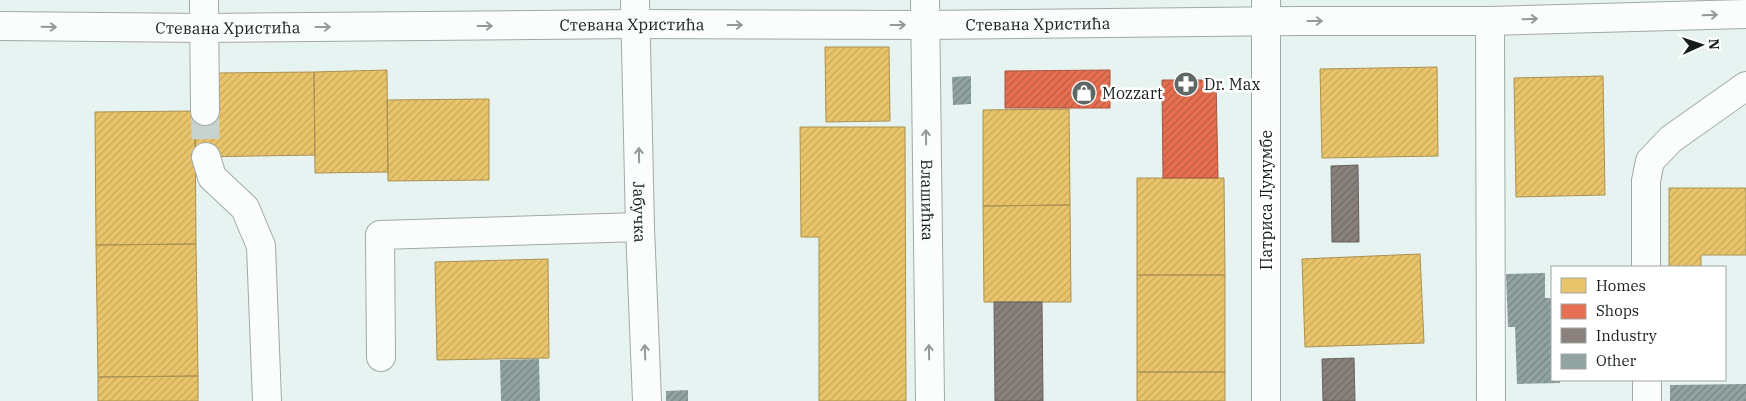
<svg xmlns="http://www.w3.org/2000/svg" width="1746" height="401" viewBox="0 0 1746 401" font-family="'IBM Plex Serif',serif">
<defs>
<pattern id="homes-hatch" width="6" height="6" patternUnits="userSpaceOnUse" patternTransform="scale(1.25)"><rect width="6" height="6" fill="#e9c46a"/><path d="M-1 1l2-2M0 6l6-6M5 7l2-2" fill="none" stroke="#c7a85b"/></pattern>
<pattern id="shops-hatch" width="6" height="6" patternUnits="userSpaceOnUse" patternTransform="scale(1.25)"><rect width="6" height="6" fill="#e76f51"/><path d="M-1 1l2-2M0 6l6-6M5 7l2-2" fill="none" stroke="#ba5b42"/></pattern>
<pattern id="industry-hatch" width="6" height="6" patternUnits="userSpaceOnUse" patternTransform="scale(1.25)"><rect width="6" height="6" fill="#8a817c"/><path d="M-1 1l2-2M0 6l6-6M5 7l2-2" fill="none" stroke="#706965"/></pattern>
<pattern id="building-hatch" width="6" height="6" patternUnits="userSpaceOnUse" patternTransform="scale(1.25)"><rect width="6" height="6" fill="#91a4a1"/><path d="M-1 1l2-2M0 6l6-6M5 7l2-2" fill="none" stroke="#758582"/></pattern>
</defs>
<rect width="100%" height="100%" fill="#e7f3f0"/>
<path fill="url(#homes-hatch)" stroke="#a99253" d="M825,47h64l1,74 -64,1z
M1437,67l1,89 -116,2 -2,-89z
M387,70l1,102 -73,1 -1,-101z
M314,72l1,83 -120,2v-46l22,-38z
M1603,76l2,119 -89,2 -2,-119z
M489,99v81l-101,1 -1,-81z
M1069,109l1,96 -87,1v-96z
M195,111l1,133 -100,1 -1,-133z
M800,127h105l1,274h-87v-164h-18z
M1137,178h87l1,97h-88z
M1669,188h77v67h-45v12h-32z
M1070,205l1,97h-87l-1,-96z
M196,244l2,132 -100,1 -2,-132z
M1420,254l4,89 -119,4 -3,-88z
M548,259l1,99 -112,2 -2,-98z
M1137,275h88v97h-88z
M1137,372h88v29h-88z
M198,376v25h-100v-24z"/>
<path fill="url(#shops-hatch)" stroke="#a85641" d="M1110,70v38h-105v-37z
M1162,80h54l2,98h-55z"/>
<path fill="url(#industry-hatch)" stroke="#67635f" d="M1358,165l1,77h-27l-1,-76z
M994,302h48l1,99h-48z
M1354,358l1,43h-32l-1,-42z"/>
<path fill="url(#building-hatch)" d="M971,76v28l-18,1 -1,-28z
M1545,273v25h7v82h8v3l-43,1 -2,-57h-7l-2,-53z
M539,359l1,42h-39l-1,-41z
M1746,384v17h-76v-16z
M688,390v11h-22v-10z"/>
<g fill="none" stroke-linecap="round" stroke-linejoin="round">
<path stroke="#c8d3d0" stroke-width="28" stroke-dasharray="28 14" stroke-linecap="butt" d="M205,111l1,46"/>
<defs>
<g id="minor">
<path d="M204,0l1,111"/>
<path id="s1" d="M635,0l5,227 7,174"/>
<path id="s2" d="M925,0l5,401"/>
<path d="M1490,21l1,380"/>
<path id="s3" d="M0,26l204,2 431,-4 290,1 376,-4h189l256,-7"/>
<path d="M206,157l6,20 33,31 16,38 6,155"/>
<path d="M1646,267v-86l4,-20 21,-22 75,-53"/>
<path d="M381,357l-1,-122 260,-8"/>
<path d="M1647,380v21"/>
<path d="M1266,401v-401"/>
</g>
</defs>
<use href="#minor" stroke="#a0a9a7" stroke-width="30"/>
<use href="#minor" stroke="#fbfdfd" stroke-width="28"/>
</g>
<defs><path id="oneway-shaft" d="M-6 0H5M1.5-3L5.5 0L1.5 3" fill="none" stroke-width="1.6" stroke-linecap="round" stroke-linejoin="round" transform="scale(1.25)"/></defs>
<g stroke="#949898">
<use href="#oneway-shaft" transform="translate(1710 15) rotate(-2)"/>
<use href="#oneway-shaft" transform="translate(1530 19) rotate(-2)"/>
<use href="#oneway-shaft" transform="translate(1315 21)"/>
<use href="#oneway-shaft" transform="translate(735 25)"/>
<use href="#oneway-shaft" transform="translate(898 25)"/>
<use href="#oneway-shaft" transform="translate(485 26)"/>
<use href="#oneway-shaft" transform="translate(49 27) rotate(1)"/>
<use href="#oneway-shaft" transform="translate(323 27)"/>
<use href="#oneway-shaft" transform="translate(926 137) rotate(-91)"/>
<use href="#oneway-shaft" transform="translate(639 155) rotate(-91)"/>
<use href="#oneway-shaft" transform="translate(645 352) rotate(-92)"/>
<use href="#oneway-shaft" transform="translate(929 352) rotate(-91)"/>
</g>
<defs>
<symbol id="pharmacy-disc" viewBox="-11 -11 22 22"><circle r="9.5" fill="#5e6866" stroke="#fff"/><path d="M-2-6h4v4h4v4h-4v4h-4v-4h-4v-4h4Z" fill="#fff"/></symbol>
<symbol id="shop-disc" viewBox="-11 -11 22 22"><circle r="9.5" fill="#5e6866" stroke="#fff"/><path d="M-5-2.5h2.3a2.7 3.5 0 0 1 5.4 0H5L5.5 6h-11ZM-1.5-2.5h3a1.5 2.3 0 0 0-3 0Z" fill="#fff"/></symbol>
</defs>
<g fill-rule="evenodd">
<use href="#pharmacy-disc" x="1172" y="70" width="28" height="28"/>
<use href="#shop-disc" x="1070" y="79" width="28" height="28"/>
</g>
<g text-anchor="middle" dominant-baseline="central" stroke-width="5" stroke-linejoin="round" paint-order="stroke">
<g font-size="16" fill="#151d1c" stroke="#fff">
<text stroke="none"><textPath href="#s3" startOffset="1038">Стевана Христића</textPath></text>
<text stroke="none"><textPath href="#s3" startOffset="632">Стевана Христића</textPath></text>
<text stroke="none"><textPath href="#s3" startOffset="228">Стевана Христића</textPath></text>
<text transform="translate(1266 200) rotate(-90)">Патриса Лумумбе</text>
<text stroke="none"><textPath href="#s2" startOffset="200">Влашићка</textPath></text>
<text stroke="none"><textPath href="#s1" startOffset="212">Јабучка</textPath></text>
</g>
<g font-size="16" fill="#151d1c" stroke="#fff" text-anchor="start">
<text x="1204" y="84">Dr. Max</text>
<text x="1102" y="93">Mozzart</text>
</g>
</g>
<rect x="1551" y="266" width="175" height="115" fill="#ffffff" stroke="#a1a5a4"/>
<rect x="1561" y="278" width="25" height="15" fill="#e9c46a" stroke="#a1a5a4"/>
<text x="1596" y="291" font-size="15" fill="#151d1c">Homes</text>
<rect x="1561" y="304" width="25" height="15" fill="#e76f51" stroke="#a1a5a4"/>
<text x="1596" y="316" font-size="15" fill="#151d1c">Shops</text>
<rect x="1561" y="328" width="25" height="15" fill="#8a817c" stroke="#a1a5a4"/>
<text x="1596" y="341" font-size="15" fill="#151d1c">Industry</text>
<rect x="1561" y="354" width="25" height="15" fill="#91a4a1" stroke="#a1a5a4"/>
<text x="1596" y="366" font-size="15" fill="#151d1c">Other</text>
<g transform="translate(1701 45) rotate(87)" stroke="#ffffff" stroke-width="4" paint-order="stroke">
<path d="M0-4L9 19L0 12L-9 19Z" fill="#151d1c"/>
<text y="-8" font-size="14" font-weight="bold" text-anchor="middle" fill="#151d1c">N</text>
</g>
</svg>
